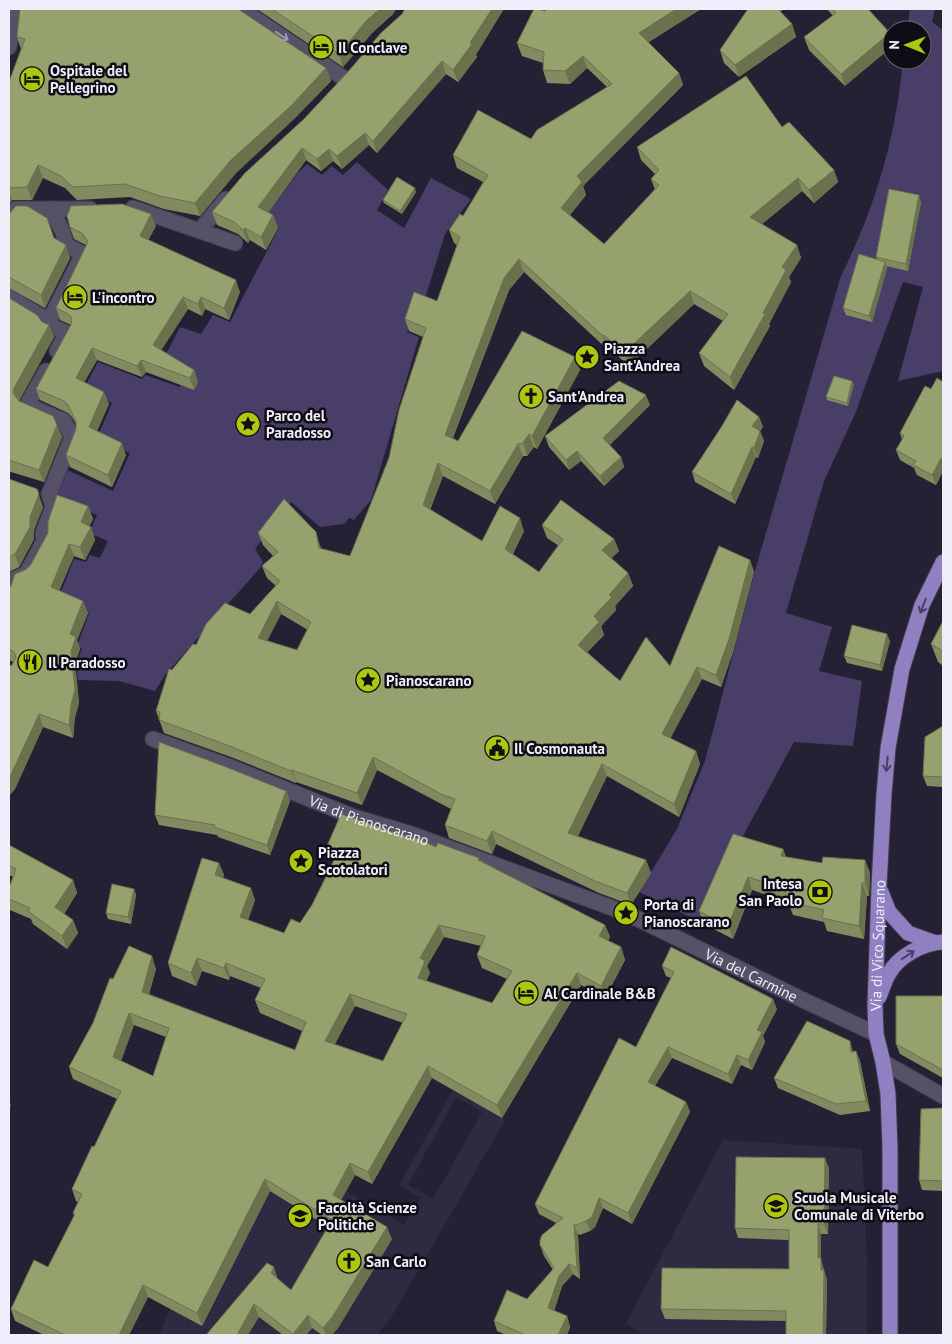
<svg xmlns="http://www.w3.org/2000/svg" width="952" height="1344" viewBox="0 0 952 1344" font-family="'PT Sans',sans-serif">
<rect width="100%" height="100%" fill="#252134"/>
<path fill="#2f2942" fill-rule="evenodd" d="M453,1090l52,30 -114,198 -14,17h-218l6,-15 90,-183 149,88 17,-27 -22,-13zM456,1097l26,15 -49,87 -25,-14z
M723,1140l139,9 5,115v71h-224l-17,-12z"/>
<path fill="#483e68" d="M910,9h25l-3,13 11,8v341l-45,10 25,-94 -20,-5 -48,132 -31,67 -38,132 46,14 -13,44 43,10 -9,65 -59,-4 -57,105 -33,77 -65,-32 38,-63 28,-68 49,-187 87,-298c25,-50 44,-104 54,-159 4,-19 6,-38 8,-57h19v-30h-15z
M357,162l31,28 -11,20 27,18 27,-50 40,21 -26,35 -22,71 -6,-2 -10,29 12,5 -48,163 -17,20 -5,-2 -5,6 -24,3 -29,-25 -36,47 8,13 -4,7 -94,106 -10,16 -36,-10 -41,-1 -2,-17 6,-14 -5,-3 12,-33 -31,-14 16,-40 12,3 4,-7 10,3 8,-17 -19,-8 8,-18 -42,-18 12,-27 46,21 17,-38 -33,-15 15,-35 -29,-13 15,-28 44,17 3,-4 35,12 6,-16 -21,-15 15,-29 21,7 12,-19 17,7 49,-94 -15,-9 33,-45 10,-10 15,11 10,-9 11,9z"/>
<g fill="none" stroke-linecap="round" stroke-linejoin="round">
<defs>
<g id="minor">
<path d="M241,9l104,70"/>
<path d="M9,47l7,-38"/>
<path d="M133,208l102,35"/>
<path d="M9,218l7,-9h74"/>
<path d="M200,230l26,-31"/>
<path d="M9,297l40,24 2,5 16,7 -10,18"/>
<path d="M49,321l34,-67 -17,-9 -3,-13 -12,-23"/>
<path d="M9,592l3,-12 14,-6 18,-33 -1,-8 10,-26 -4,-13 23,-57 -8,-16 -37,-16 19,-34"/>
<path id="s1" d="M153,739l75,27 126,51 60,18 212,78 175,86 75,35"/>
<path d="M883,1062l60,34"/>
</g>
<g id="major">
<path d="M881,892l8,20 19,21 25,9"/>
<path d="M879,997c3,-7 5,-15 9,-22 10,-19 35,-32 55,-33"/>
<path id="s2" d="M890,1335v-187l-2,-54 -5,-32 -7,-28 -1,-28 4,-120 5,-92 4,-46 14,-79 20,-64 21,-43"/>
</g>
</defs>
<use href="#minor" stroke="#403c4c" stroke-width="17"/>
<use href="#major" stroke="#403c4c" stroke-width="17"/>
<use href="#minor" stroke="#565166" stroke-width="15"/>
<use href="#major" stroke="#907fc1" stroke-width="15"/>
</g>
<path fill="#818b5f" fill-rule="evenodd" d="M257,9h139l-3,5 -21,19 -29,34z
M547,9h154l-53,33 31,31 4,12 -100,101 3,9 -16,20 34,29 51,-54 -4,-11 4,-5 -14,-14 -4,-13 145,-20 52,43 4,12 -24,21 -12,-12 -40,33 35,21 4,13 -12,19 2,5 -22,42 1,2 -36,64 -30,-24 -5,-13 24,-32 -29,-17 -65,62 -21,-19 -1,2 -83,-77 -15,18 -56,148 5,3 117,-84 5,13 -43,79 -3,-2 -7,9h-4l-28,48 -52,-28 -13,34 52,31 42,-10 -11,23 26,18 20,-26 -12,-8 -5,-13 72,14 5,12 -8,7 17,15 5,13 -18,20 1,4 -15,16 3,9 -17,17 33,29 50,-15 80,-106 4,12 -21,80 -12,35 -19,-8 -32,59 26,13 4,13 -21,53 -72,-41 -29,60 68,24 5,13 -20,32 -32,-12 -103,-49 -4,10 -43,-16 -4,-13 6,-16 -74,-39 -15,35 -66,-23v1l-65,-26 -67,-24 -8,-22 16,-41 24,-25 54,-31 26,-28 -9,-8 -5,-12 11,-10 -10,-11 -5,-12 62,12 1,4 29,7 39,-98 34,-121 -14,-6 -4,-12 32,-18 20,-56 -3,-2 -5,-13 14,-14 20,-34 -26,-14 -4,-13 78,-16 76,-52 -20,-19 -17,16 -23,-1 -4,-13v-7l-21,-7 -5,-13zM281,614l27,16 -11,20 -30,-9z
M748,9h36l-4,3 12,12 4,13 -57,40 -15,-14 -4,-13z
M827,9h41l-23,77 -36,-36 -5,-13 29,-21z
M402,14l74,41 1,2 -19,25 -12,-8 -69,79 -8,-8 -27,24 -9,-8 -12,10 -15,-11 -38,53 5,2 5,13 -12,22 -16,-10 -2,3 -10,-9 -21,-9 -5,-13 92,-93z
M17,37l309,31 5,13 -36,37 -59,55 -36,43 -36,-7 -34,-12 -53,3 -12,-12 -22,-10 -11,22h-20l-3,4v-122l12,-33z
M416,192l-14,22 -18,-11 -1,-3z
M921,202l-13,69 -22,-5 1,2 -15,54 -26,-7 -3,-7 34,-49 -1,-2z
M9,214l45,24 16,20 -25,50 -36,-20z
M156,226l-8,14 92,52 -11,28 -24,-11 -3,7 -14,-7 -27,41 33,20 4,12 -4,8 -48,-18 -4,5 -45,-17 -13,22 25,22 -12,27 29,24 -14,32 -42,-20 -4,-12 10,-26v-5l-4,-7 -4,-4 -28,-13 -4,-11 35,-64 -11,-5 -4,-12 30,-63 -12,-6 -4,-12z
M9,298l45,39 -35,64 38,24 5,12 -18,45 -33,-10 -2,1z
M943,382v89l-7,14 -19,-10 -3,-7 -14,-8 -4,-10 6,-10 -2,-7 31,-44z
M854,384l-6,22 -21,-6 -1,-3z
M650,405l-41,40 12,12 3,10 -20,19 -23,-25 -12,9 -20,-23 -4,-11z
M759,417l4,10 -3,4 4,10 -6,17 -2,-1 -21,47 -40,-22 -3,-10z
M9,479l34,28 -9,23v9l-15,28 -10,5z
M88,506l5,13 -4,7 2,1 4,13 -10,20 -11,-4 -15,34 29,23 -11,27 3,9 -5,14 4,40 -4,14 -2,21 -30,-11 -28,62 -6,7v-130l3,-1 1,-3 -4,-2v-73l2,-1 14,-16z
M943,621v45l-5,-4 -7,-18z
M890,641l-8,30 -35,-8 -3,-7z
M943,726v61l-16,-1 -4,-10z
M286,791l4,10 -20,54 -52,-18 -1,-2 -58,-10 -4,-10z
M9,845l64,35 4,13 -13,21 9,6 5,13 -11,16 -34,-25 -2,-5 -21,-9 -1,-2v-20l4,-11 -4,-2z
M327,846l109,1 43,11v2l126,65 5,12 -2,4 13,6 4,13 -20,38 -24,-13 -79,133 -70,-40 -60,106 -17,-9 -14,25 51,39 -54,89 -6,7h-10l-10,-7 -6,7h-23l-24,-18 -53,18 72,-55 13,10 37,-63 -58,-36 -68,135 -54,-29 -19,38h-85l-29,-14 -4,-12 37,-42 26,-51 -1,-3 5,-11 -2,-1 -4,-12 22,-42 23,-48 -44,-20 -4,-12 24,-44 20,-44 43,-10 -7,25 146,56 7,-19 -42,-18 -5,-13 6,-12 -31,-12 -1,4 -27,-9 -6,15 -24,-10 -4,-13 51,-100 5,12 -1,2 32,23 -7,20 36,13 16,-10 12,-18 22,-46 -3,-1zM444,937l37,9 -4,9 5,13 25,11 -15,24 -66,-22 4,-8 -3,-7zM355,1006l48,17 -20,38 -48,-17zM134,1025l32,12 -13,39 -32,-15z
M783,849l3,8 36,6 43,-3 5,13 -1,23h-2l-3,43 -37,-8 -3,-9 -31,-7 -5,-13 -36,-12 -19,49 -29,-15 -5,-13z
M134,889l2,6 -5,29 -23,-5 -2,-6z
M662,966l115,43 -14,27 2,6 -13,28 -11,-5 -9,19 -60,-26 -17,28 31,16 4,10 -58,112 -29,-16 -8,19 -5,4 -10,4 -2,-1 2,45 -7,-5 -11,12 -8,25 13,5 3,11 -3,8h-61l-9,-4 -3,-10 33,-22 26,-29 -9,-14 -4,-11 16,-22 -17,-9 -4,-10 101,-157 35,-69 -5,-2z
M943,996v82l-43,-24 -4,-10z
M856,1051l4,10 10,50 -30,4 -62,-27 -4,-10z
M943,1108v83l-21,-1 -3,-10z
M829,1168l-1,66h-7v26l6,20 -1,55h-40v-14l-121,-2 -4,-10 128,-40v-29l-51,-2 -3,-10z"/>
<path fill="#69714d" d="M380,9h16l-3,5 -21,19 -29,34 -4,-13 28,-34z
M492,9h12l-28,46 1,2 -19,25 -5,-12 17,-27z
M676,9h25l-58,37 -4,-13z
M792,24l4,13 -57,40 -4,-12z
M890,33l2,5v9l-47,39 -4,-12z
M583,56l4,12 -17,16 -5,-13z
M442,61l4,13 -69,79 -4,-12z
M326,68l5,13 -36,37 -59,55 -36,43 -5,-13 36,-43z
M679,73l4,12 -100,101 3,9 -20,25 -5,-12 16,-32z
M365,133l4,12 -27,24 -5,-13z
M302,148l4,12 -43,60 -5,-13z
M329,149l4,12 -12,10 -4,-12z
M38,165l5,13 -11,22 -5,-13z
M834,170l4,12 -24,21 -5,-13z
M798,178l4,13 -47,39 -5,-13z
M415,188l1,4 -14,22 -2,-3z
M9,191l3,9 -3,4z
M919,195l2,7 -13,69 -2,-7z
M151,214l5,12 -12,22 -4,-12z
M273,215l5,13 -12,22 -5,-13z
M245,228l5,12 -2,3 -5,-13z
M66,245l4,13 -25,50 -4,-13z
M797,245l4,13 -12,19 2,5 -22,42 1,2 -36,64 -4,-13 33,-64 19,-46z
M519,259l5,13 -15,18 -60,157 -4,-12 59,-157z
M885,262l2,6 -15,54 -3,-6z
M236,280l4,12 -11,28 -5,-12z
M690,291l4,13 -65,62 -5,-13z
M183,297l5,12 -31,48 -4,-12z
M201,297l4,12 -3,7 -4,-12z
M49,325l5,12 -35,63 -1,6 -5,-13 1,-5z
M604,335l4,12 -1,2 -4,-13z
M92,348l5,12 -17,30 -4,-12z
M575,357l5,13 -43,79 -5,-13z
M141,360l5,12 -4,5 -5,-11z
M194,370l4,12 -4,8 -4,-12z
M852,381l2,3 -6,22 -1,-3z
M104,392l5,12 -16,35 -4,-12z
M646,395l4,10 -43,43 -4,-10z
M759,417l4,10 -7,9 -4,-10z
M57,425l5,12 -18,45 -5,-12z
M760,431l4,10 -6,17 -4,-10z
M529,434l5,13 -7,9 -4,-13z
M122,443l4,12 -14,32 -4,-12z
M518,444l5,12 -28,48 -5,-13z
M752,447l4,10 -21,47 -4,-10z
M577,451l4,10 -12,9 -3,-10z
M621,457l3,10 -20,19 -4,-10z
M941,458l2,7v6l-7,14 -4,-10z
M438,463l5,13 -16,42 -4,-13z
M37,489l6,18 -9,23v9l-15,28 -4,-13 15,-37z
M88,506l5,13 -8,16 -4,-13z
M520,518l4,13 -15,30 -4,-12z
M91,527l4,13 -10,20 -5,-13z
M316,532l4,13 4,16 -5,-13z
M614,539l5,12 -12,12 -5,-13z
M69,544l5,12 -18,43 -5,-12z
M750,560l4,12 -21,80 -12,35 -5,-12z
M628,573l5,13 -18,20 1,4 -15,16 3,9 -21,22 -5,-12 16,-29 15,-21z
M83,601l5,12 -11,27 3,9 -5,14 4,40 -4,14 -2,21 -4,-13 2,-74 -1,-17z
M277,601l4,13 -19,36 -4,-12z
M887,634l3,7 -8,30 -2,-6z
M697,667l5,12 -36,68 -4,-13z
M39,714l4,13 -28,62 -6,7v-17z
M696,751l4,13 -21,53 -5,-13z
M373,757l4,13 -15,35 -5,-12z
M602,764l5,12 -34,69 -5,-12z
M292,770l4,12v1l-5,-12z
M286,791l4,10 -20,54 -3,-10z
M492,831l4,13 -4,10 -5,-13z
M783,849l5,13 -7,-6z
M646,860l5,13 -20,32 -4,-12z
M865,860l5,13 -1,23 -4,-13z
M219,863l5,12 -4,12 -5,-12z
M748,877l4,13 -19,49 -5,-13z
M73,880l4,13 -17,27 -5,-13z
M862,883l5,13 -3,43 -5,-13z
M251,888l4,12 -10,29 -5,-12z
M134,889l2,6 -5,29 -3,-7z
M73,920l5,13 -11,16 -5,-13z
M439,925l5,12 -17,29 3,7 -8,17 -4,-12 2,-20z
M605,925l5,12 -7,11 -4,-12z
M621,947l4,13 -20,38 -4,-12z
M152,956l4,13 -10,35 -4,-12z
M197,958l5,13 -6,15 -5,-13z
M226,963l4,13 -1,4 -5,-12z
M577,973l4,12 -79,133 -5,-13z
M350,994l5,12 -25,47 -5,-12z
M773,999l4,10 -14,27 2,6 -13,28 -4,-10 9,-30z
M129,1013l5,12 -16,44 -5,-12z
M850,1041l3,10 -2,1z
M668,1047l4,11 -21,34 -3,-10z
M856,1051l4,10 10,50 -4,-10z
M737,1055l4,10 -9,19 -4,-10z
M428,1066l4,12 -60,106 -4,-12z
M9,1099l2,7 -2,2z
M686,1102l4,10 -58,112 -4,-11z
M825,1158l4,10 -1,66 -4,-10z
M350,1163l5,12 -18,32 -4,-12z
M265,1179l5,12 -68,135 -5,-13z
M599,1198l4,10 -8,19 -5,4 -4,-10z
M574,1224l4,10 2,45 -3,-11z
M818,1224l3,10v26l6,20 -1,55h-3l-5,-77z
M387,1227l5,12 -54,89 -6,7h-6l-3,-7z
M569,1264l4,10 -11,12 -10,32 -4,-10 11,-32z
M274,1267l4,13 -7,-7z
M143,1285l5,12 -19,38h-10z
M254,1304l5,13 -11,18h-11z
M308,1315l4,13 -6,7h-13v-1z
M567,1316l3,11 -3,8h-9z"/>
<path fill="#96a26e" stroke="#69714d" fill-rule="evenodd" d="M20,9h218l88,59 -35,38 -60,54 -36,43 -35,-7 -35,-12 -52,3 -12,-11 -23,-11 -11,22 -18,1v-106l16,-43 -8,-2z
M272,9h108l-13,11 -28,34z
M405,9h87l-22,34 2,1 -19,26 -11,-9 -69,80 -8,-8 -28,23 -8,-7 -12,10 -15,-11 -44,59 15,8 -12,22 -16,-9 -2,2 -9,-8 -22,-10 33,-39 59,-54 43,-46 34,-40 21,-19z
M534,9h4l7,2 2,-2h129l-37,24 40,40 -102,103 5,6 -21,26 43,36 55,-59 -8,-6 8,-9 -22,-23 109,-71 36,51 7,-5 45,48 -25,20 -11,-12 -48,39 47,28 -15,22 4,3 -23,43 2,1 -35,63 -31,-24 29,-39 -38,-23 -66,62 -20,-18 -1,1 -84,-77 -15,19 -59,157 13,6 64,-110 53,26 -43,79 -3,-2 -6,9 -5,1 -28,47 -52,-28 -15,42 59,36 18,-35 20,12 -15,31 34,23 24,-33 -21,-14 19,-25 53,39 -12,11 26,23 -19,22 3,2 -18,19 5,6 -21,23 42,36 26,-44 24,29 49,-120 31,14 -21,79 -13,36 -19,-8 -35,67 34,17 -22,53 -72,-40 -34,69 78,27 -19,33 -32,-12 -103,-50 -5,10 -42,-16 10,-26 -14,-5 -68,-37 -16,36 -65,-23 -1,1 -64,-26 -68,-25 1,-8 -4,-1 13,-42 3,1 21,-26 3,1 10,-21 19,-21 25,11 30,-33 -18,-15 16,-14 -20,-19 26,-34 32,33 3,16 31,8 39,-98 10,-48 27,-82 -21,-9 9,-27 23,9 23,-64 -11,-7 11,-16 3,2 25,-41 -35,-20 25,-45 53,29 6,-9 75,-46 -29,-28 -18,15 -22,-1 1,-18 -27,-9zM277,601l34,21 -14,28 -39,-12z
M748,9h30l14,15 -57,41 -15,-15z
M833,9h35l22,24 -49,41 -37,-37 32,-24z
M397,177l18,11 -15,23 -17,-11z
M889,189l30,6 -13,69 -30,-7z
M122,204l29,10 -11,22 96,44 -12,28 -23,-11 -3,7 -15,-7 -30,48 41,25 -4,8 -49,-18 -4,6 -45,-18 -16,30 28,14 -15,35 33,16 -14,32 -42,-20 10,-26v-8l-8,-16 -4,-4 -28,-12 35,-64 1,-5 -2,-5 -14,-7 32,-66 -5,-8 -13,-7 -3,-11 4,-10z
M16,206h11l20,12 7,20 12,7 -25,50 -32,-18v-63z
M859,254l26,8 -16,54 -26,-8z
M9,298l28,17 5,7 7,3 -35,63 -1,5 6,8 34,15 4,9 -18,45 -30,-10z
M834,376l18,5 -5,22 -21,-6z
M937,378l6,4v78l-2,-2 -9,17 -19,-10 3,-4 -20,-11 8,-14 -4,-3 25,-47 6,3z
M619,381l27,14 -43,43 18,19 -21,19 -23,-25 -11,9 -21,-24z
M737,400l22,17 -7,9 8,5 -6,17 -2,-1 -21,47 -39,-22 30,-46z
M9,479l28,10 2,5 -9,23v10l-15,27 -6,3z
M57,495l31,11 -7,16 10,5 -11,20 -11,-3 -18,43 32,14 -13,33 6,3 -5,14 4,39 -4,15 -2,20 -30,-11 -30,65v-113l3,-1 4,-8 -2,-5 -5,-3v-62l2,-1 4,-12 10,-4 5,-4 18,-33v-11z
M943,621v30l-12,-7z
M852,625l35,9 -7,31 -36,-9z
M943,726v51l-20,-1 2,-39z
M159,742l62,23 65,26 -19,54 -53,-18 1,-2 -60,-10z
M341,814l72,25 1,-2 22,10 2,-4 41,15 -1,2 127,65 -6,11 22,11 -20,39 -24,-13 -80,132 -69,-39 -60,106 -18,-9 -17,32 54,32 -54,89 -10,12 -15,-13 -15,19 -39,-30 -17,31h-31l61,-72 7,4 -3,6 20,17 41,-70 -67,-41 -68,134 -54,-28 -24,50h-54l-54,-26 23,-49 14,7 27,-53 -2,-1 9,-19 -10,-5 20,-43 2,1 27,-56 -52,-24 24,-44 17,-45 3,1 16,-33 23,10 -10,36 153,58 11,-28 -51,-22 10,-21 -39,-16 -2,5 -27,-10 -6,15 -23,-10 34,-105 17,5 -4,12 36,13 -11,29 44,16 7,-14 9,4 12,-18 27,-54 -12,-5zM439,925l46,11 -8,19 35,16 -20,32 -74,-25 7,-17 -5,-3zM350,994l57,20 -24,47 -58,-20zM129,1013l40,15 -16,48 -40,-19z
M733,834l50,15 -2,7 41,7 1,-6 42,3v23h-3l-3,43 -37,-8 2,-8 -36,-8 4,-11 -44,-14 -20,49 -29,-15z
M9,845l64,35 -18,27 18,13 -11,16 -34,-25 2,-3 -21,-9v-11l7,-19 -7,-4z
M112,884l22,5 -6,28 -22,-4z
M671,947l102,52 -16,31 5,2 -14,28 -11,-5 -9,19 -60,-27 -20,35 38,20 -58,111 -29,-15 -7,19 -6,4 -10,4 -2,-1 3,44 -8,-4 -10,12 -11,32 19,8 -9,19h-33l-31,-14 13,-31 20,9 27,-31 -14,-23v-5l2,-5 21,-17 -28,-14 84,-166 17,9 38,-75 -12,-6z
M896,996h47v74l-47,-26z
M807,1021l43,20 1,11 5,-1 10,50 -30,3 -62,-26z
M943,1108v73l-24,-1 2,-71z
M736,1157l89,1 -1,66h-6v34h3v12h3l-1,65h-37v-24l-125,-2 1,-41 127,1v-39l-54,-2z"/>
<defs><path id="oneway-shaft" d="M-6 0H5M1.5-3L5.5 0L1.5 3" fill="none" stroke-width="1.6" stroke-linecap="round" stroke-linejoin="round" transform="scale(1.25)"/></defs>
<use stroke="#9b98a9" href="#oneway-shaft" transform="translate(282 36) rotate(34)"/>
<g stroke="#484062">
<use href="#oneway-shaft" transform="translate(923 606) rotate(111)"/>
<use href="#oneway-shaft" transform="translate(887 764) rotate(95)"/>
<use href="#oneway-shaft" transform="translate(908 955) rotate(-34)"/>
</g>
<defs>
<symbol id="hotel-disc" viewBox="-11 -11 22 22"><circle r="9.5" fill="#aec60c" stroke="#0e0c14"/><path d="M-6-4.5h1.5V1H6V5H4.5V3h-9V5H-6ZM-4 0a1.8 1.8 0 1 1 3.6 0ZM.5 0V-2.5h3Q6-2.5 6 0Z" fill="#111"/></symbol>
<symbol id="sight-disc" viewBox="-11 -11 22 22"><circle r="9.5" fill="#aec60c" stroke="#0e0c14"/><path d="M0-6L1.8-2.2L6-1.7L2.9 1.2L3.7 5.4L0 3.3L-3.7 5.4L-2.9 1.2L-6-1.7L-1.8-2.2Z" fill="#111"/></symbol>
<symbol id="church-disc" viewBox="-11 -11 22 22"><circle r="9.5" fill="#aec60c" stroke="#0e0c14"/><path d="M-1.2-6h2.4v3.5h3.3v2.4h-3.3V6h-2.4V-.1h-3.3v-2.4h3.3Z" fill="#111"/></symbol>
<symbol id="restaurant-disc" viewBox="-11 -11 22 22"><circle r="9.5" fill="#aec60c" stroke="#0e0c14"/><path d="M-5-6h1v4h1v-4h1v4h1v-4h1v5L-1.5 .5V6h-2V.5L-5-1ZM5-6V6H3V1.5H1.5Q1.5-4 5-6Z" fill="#111"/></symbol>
<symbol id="civic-disc" viewBox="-11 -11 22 22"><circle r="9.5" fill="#aec60c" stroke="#0e0c14"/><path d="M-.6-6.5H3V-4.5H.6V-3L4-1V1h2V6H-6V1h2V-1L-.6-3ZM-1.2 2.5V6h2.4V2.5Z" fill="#111"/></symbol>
<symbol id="bank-disc" viewBox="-11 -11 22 22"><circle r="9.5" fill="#aec60c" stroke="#0e0c14"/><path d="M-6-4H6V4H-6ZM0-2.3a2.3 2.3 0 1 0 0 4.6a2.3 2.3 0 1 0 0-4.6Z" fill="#111"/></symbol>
<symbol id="school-disc" viewBox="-11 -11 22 22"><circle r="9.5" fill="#aec60c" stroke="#0e0c14"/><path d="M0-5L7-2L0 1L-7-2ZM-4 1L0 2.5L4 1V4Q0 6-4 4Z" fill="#111"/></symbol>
<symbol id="university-disc" viewBox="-11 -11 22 22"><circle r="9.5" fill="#aec60c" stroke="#0e0c14"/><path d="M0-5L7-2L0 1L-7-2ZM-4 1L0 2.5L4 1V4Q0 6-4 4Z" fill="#111"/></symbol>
</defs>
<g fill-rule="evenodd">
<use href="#hotel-disc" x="307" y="33" width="28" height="28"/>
<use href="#hotel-disc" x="18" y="65" width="28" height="28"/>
<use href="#hotel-disc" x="61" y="283" width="28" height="28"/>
<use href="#sight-disc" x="573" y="343" width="28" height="28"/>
<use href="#church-disc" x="517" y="382" width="28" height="28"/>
<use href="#sight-disc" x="234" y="410" width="28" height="28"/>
<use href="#restaurant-disc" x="16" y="648" width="28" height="28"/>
<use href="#sight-disc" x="354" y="666" width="28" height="28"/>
<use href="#civic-disc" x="483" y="734" width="28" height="28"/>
<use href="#sight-disc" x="287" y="847" width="28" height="28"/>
<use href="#bank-disc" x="806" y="878" width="28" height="28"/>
<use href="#sight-disc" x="612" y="899" width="28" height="28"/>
<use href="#hotel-disc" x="512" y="979" width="28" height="28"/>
<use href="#school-disc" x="762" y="1192" width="28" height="28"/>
<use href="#university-disc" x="286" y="1202" width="28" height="28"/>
<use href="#church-disc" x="335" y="1247" width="28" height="28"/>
</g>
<g text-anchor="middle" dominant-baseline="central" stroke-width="5" stroke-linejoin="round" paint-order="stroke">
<g font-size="15" font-weight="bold" fill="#f0eefa" stroke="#0e0c14" text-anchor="start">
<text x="338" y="47">Il Conclave</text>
<text x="50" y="70">Ospitale del<tspan x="50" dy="17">Pellegrino</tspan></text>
<text x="92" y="297">L'incontro</text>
<text x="604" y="348">Piazza<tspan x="604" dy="17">Sant'Andrea</tspan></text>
<text x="548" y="396">Sant'Andrea</text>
<text x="266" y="415">Parco del<tspan x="266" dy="17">Paradosso</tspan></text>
<text x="48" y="662">Il Paradosso</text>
<text x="386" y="680">Pianoscarano</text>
<text x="514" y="748">Il Cosmonauta</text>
<text x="318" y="852">Piazza<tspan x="318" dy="17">Scotolatori</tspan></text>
<text x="802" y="883" text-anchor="end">Intesa<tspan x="802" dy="17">San Paolo</tspan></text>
<text x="644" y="904">Porta di<tspan x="644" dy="17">Pianoscarano</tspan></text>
<text x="544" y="993">Al Cardinale B&amp;B</text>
<text x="794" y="1197">Scuola Musicale<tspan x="794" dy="17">Comunale di Viterbo</tspan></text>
<text x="318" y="1207">Facoltà Scienze<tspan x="318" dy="17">Politiche</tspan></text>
<text x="366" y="1261">San Carlo</text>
</g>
<g font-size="15" fill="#f0eefa" stroke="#0e0c14">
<text stroke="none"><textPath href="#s1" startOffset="231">Via di Pianoscarano</textPath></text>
<text stroke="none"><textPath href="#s2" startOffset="391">Via di Vico Squarano</textPath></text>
<text stroke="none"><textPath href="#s1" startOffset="644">Via del Carmine</textPath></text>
</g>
</g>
<rect width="952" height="1344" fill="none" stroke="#f0eefa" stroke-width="20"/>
<g transform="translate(907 45) rotate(271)"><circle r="24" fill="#0e0c14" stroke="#686670"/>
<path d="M0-4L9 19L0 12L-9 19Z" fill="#aec60c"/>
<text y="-8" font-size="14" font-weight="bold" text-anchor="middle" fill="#f0eefa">N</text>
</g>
</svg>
